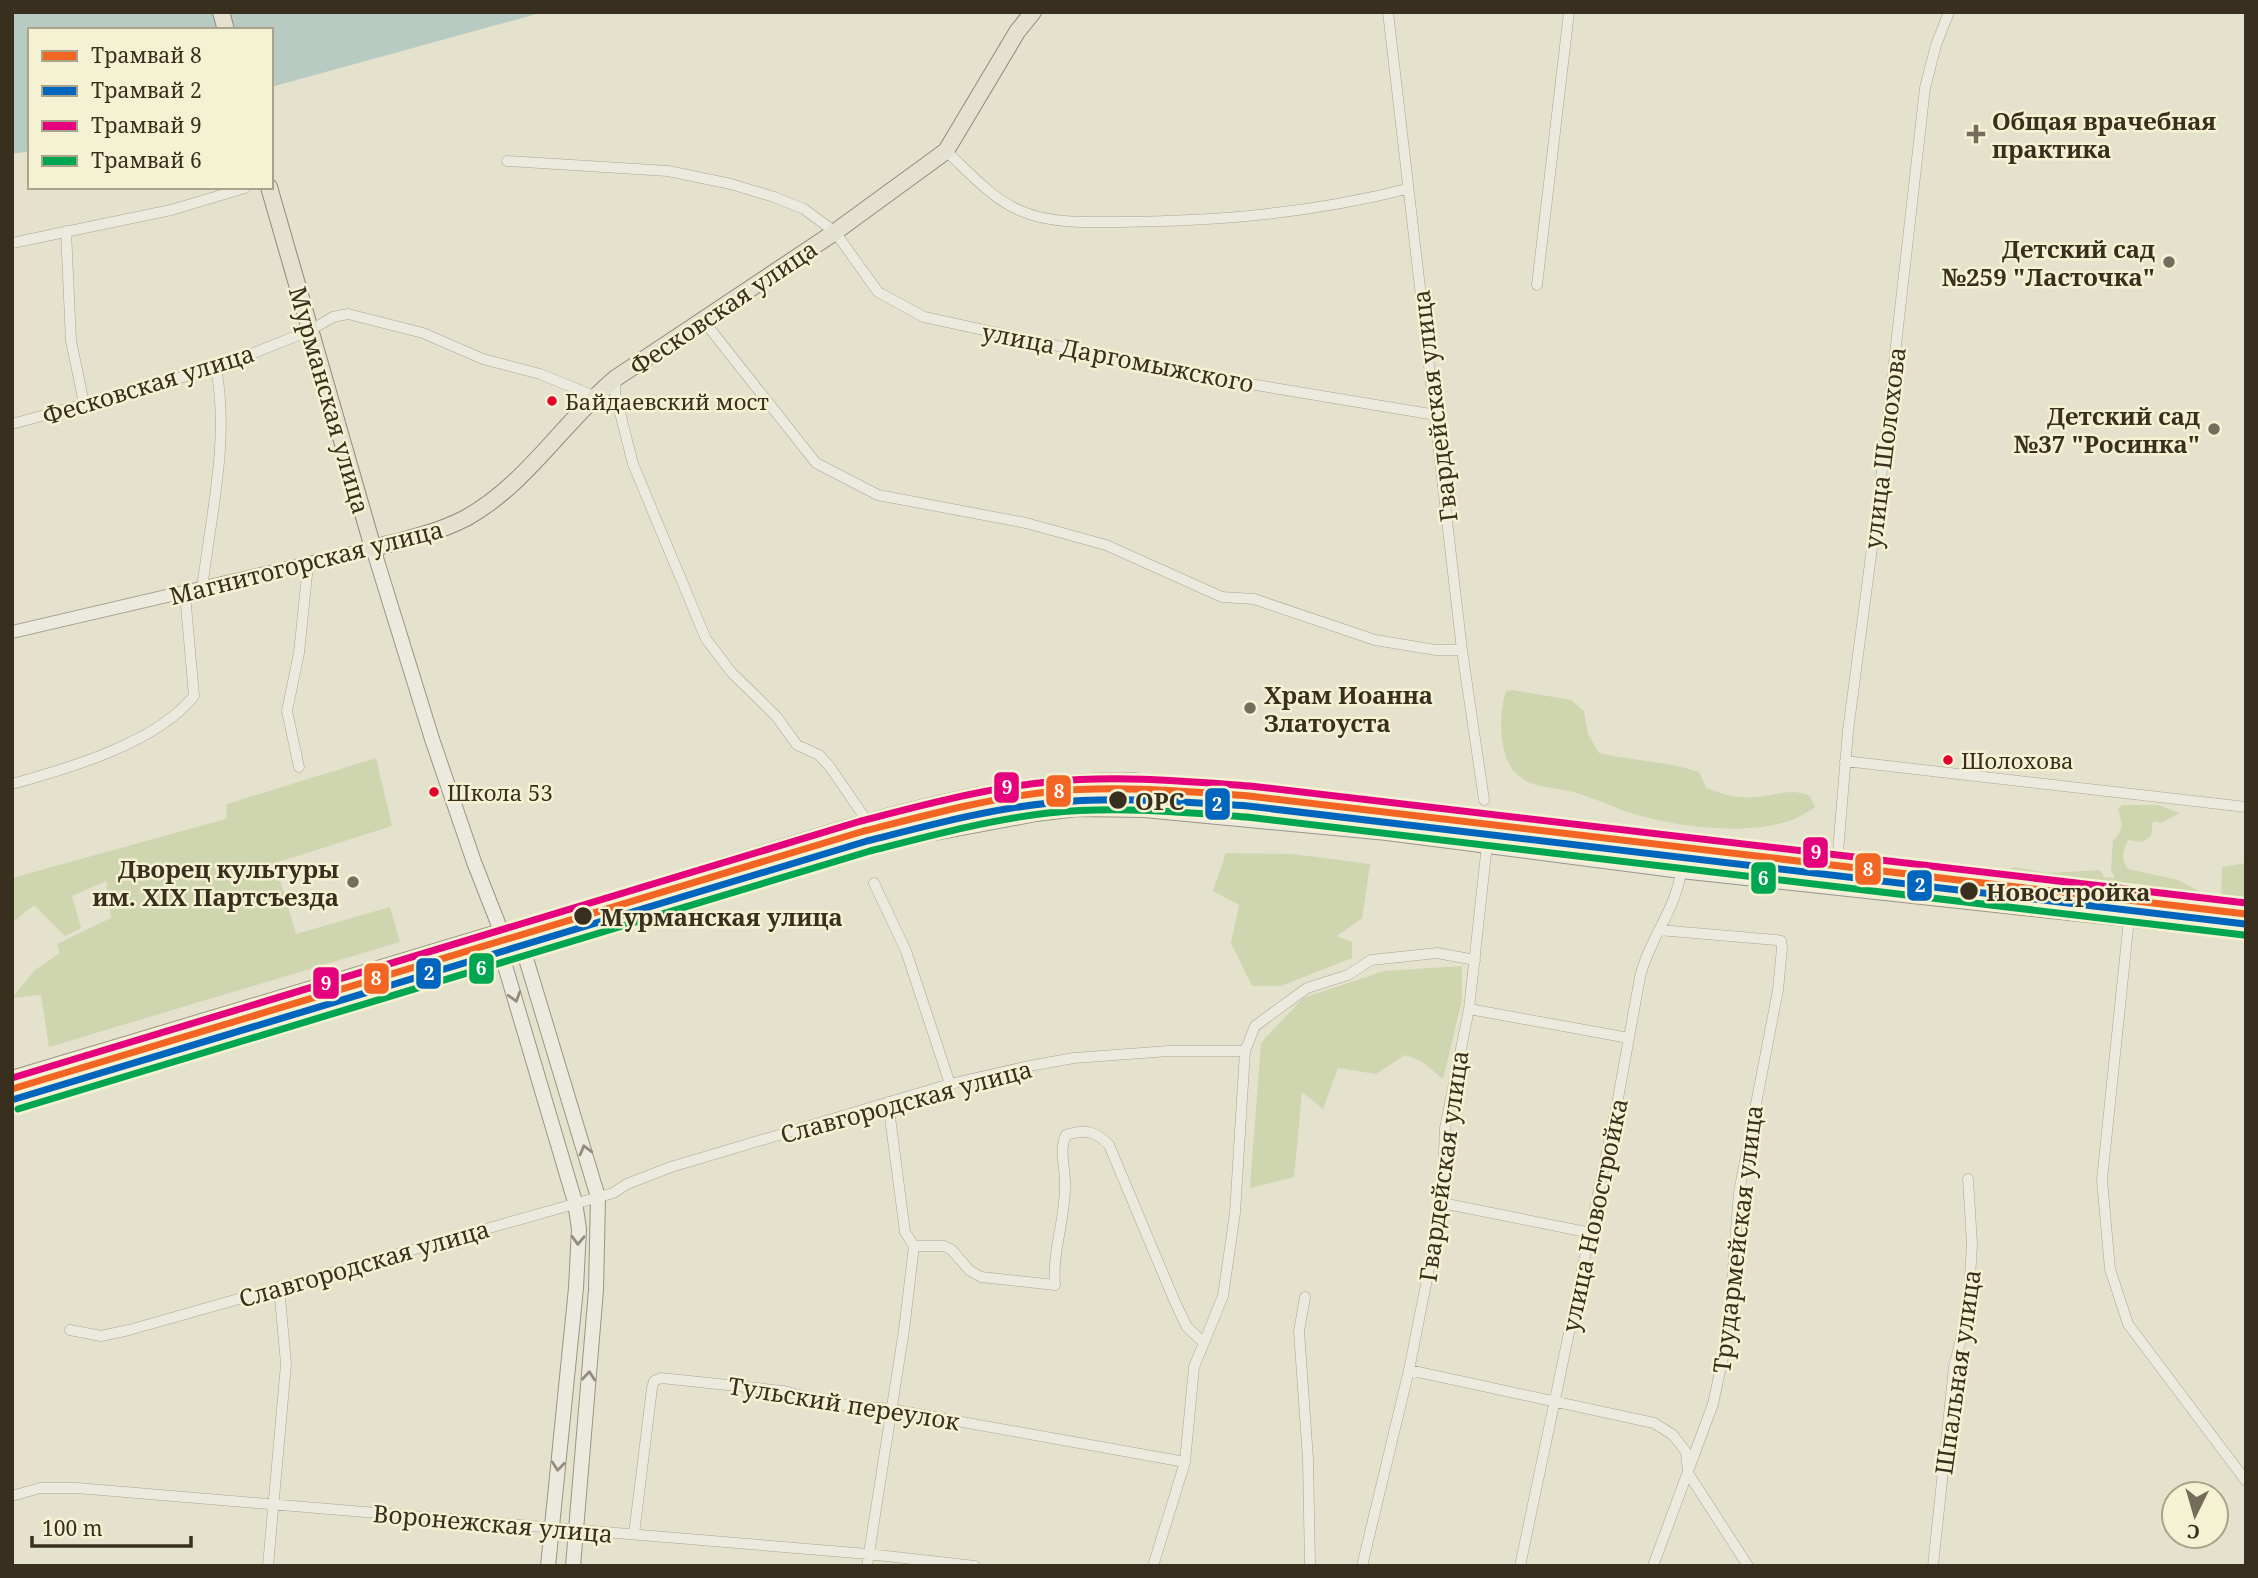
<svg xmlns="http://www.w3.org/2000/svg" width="2258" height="1578" viewBox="0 0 2258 1578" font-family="'Noto Serif',serif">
<rect width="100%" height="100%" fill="#e4e1cd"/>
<path fill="#cfd5af" d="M1513,690l58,10 13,11 4,23 11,19c33,8 68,8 100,19l7,16c17,6 31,11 50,9 20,-1 35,-10 54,-1l5,11c-42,34 -130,21 -178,8 -20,-6 -40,-16 -60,-22 -23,-7 -48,-3 -64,-23 -15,-20 -14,-57 -7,-79z
M376,758l16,68 -117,37 21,71 94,-27 10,35 -351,105 -8,-52 -29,3 23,-28 25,-17 -3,-9 54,-26 -5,-37 -34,15 9,32 -16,8 -31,-31 -22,18v-45l214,-59 1,-15z
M2122,805h36l22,8 -19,10 -8,-2 -2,15 -8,6 -15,-2c-5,11 -8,18 0,29l50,11 21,11 -3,7 -22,-3 -14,4 -136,-15 -15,-14 4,-3 36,6 51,-3 4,7 11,1 -4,-8 2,-30c12,-10 9,-17 5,-31z
M1226,853l66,1 78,10 -8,54 -25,18 15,6v16l-71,28h-29l-21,-43 8,-38 -26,-14z
M2246,863v43l-25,-8 1,-31z
M1462,966v34l-19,79 -22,-18 -16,-6 -29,19 -38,-6 -15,41 -21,-17 -8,85 -44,11 11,-145 42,-45 81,-27z"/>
<path fill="#b8cbc2" d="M12,12h532l-273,75v-57h-241v121l-18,3z"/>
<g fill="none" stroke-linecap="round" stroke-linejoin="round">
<defs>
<path id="minor" d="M1388,12l74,638 22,150
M946,151c23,21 46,48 75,60 30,13 68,11 100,11 100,-1 190,-9 286,-33
M507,161l161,10 63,13 43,13 30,12 31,23 43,60 46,25 254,55 258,43
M66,231l5,110 13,62
M12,243l159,-33 74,-22
M1537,285l32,-273
M703,320l113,143 62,32 148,28 80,22 116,52 32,2 121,41 61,10h26
M616,378l-1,15 18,71 73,175 26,34 44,43 21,29 22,10 11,12 35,51
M12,424l204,-56 93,-37 24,-14 15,-3 75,19 60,26 57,15 54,22
M202,590c8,-72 28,-149 14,-222
M1845,761l401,46
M299,767l-12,-56 12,-58 9,-88
M12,784c58,-16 144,-41 182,-88l-9,-102
M874,883l32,68 44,133
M1835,888l13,-157 32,-244 45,-399 11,-43 13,-33
M2129,919l-27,261 8,89 18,55 118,157
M501,931c85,-27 170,-53 255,-79 123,-38 250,-78 380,-74
M1469,1009l160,29
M1442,1203l149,30
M914,1246h30l8,4 17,20 12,7 74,8c-3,-35 11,-67 10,-102 0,-16 -6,-34 1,-48 19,-6 30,-4 43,10l66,157 12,25 16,15
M1305,1297l-6,34 9,128 2,107
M70,1330l31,6 28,-6 484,-137 14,-9 44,-17 279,-83 79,-18 45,-8 95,-7h76
M1409,1370l245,53 19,12 13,17 2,21 60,93
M12,1496l28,-8h37l791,66 107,12
M634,1534l18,-146 2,-7 7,-3 123,13 49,13 57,5 295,53
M268,1566l18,-202 -7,-77
M867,1566l37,-236 10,-84 -9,-14 -17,-130
M1153,1566l32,-104 9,-95 29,-71 12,-83 10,-162 10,-25 52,-38 41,-13 23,-15 66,-7 38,7
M1362,1566l47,-196 33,-167 3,-75 24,-119 18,-164
M1520,1566l97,-462 23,-127c9,-38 36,-67 41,-106
M1653,1566l60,-162 15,-70 11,-142 39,-202 4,-42 -1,-7 -5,-1 -117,-10
M1933,1566l21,-199 14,-56 4,-67 -4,-65"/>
<path id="tertiary" d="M12,632l361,-84"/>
<path id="secondary" d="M373,548l59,191 42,123 27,69 2,28 72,243 4,27 -3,59 -28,278
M501,931l23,21 74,245 -2,93 -23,276
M12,1078l489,-147
M12,1104l875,-262 149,-28 41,-5 67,1 243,23 294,38 565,61"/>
<path id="primary" d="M221,12l5,18
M269,187l104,361c32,-8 64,-15 93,-30 60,-33 98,-97 150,-140l219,-146 111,-81 71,-119 16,-20"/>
</defs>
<use href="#minor" stroke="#a9a596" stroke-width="11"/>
<use href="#tertiary" stroke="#a9a596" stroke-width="14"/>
<use href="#secondary" stroke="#999586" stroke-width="16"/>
<use href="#primary" stroke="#8f8b7d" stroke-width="18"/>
<use href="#minor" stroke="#eceade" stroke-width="10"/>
<use href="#tertiary" stroke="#eceade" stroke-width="12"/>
<use href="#secondary" stroke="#eceade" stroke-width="14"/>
<use href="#primary" stroke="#e4e1d0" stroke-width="16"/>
<defs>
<path id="tram-1" d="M12,1089l852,-258c60,-15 121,-32 183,-39 67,-7 135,-1 202,4l997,118"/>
<path id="tram-2" d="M15,1099l852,-258c60,-15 121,-32 183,-38 66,-7 132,-1 198,3l997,118"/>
<path id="tram-3" d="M12,1078l849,-257c62,-16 124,-33 187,-39 68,-7 135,-1 202,4l996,117"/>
<path id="tram-4" d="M18,1109l852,-258c59,-15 118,-31 178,-38 67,-7 133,-1 199,4l997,118"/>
</defs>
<use href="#tram-1" stroke="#f5f1d3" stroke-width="12"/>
<use href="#tram-2" stroke="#f5f1d3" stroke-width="12"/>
<use href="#tram-3" stroke="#f5f1d3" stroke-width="12"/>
<use href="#tram-4" stroke="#f5f1d3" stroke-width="12"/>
<use href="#tram-1" stroke="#f26522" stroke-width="7"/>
<use href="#tram-2" stroke="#0065bd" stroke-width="7"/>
<use href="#tram-3" stroke="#e5007d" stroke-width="7"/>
<use href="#tram-4" stroke="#00a651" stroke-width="7"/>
</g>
<defs><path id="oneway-chevron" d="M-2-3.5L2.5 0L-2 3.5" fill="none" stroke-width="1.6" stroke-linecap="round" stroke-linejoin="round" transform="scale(1.75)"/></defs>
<g stroke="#928c7e">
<use href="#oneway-chevron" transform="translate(515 997) rotate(73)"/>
<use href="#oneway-chevron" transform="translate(585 1150) rotate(-105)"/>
<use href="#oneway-chevron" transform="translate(578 1240) rotate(92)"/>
<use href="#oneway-chevron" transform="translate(589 1376) rotate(-85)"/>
<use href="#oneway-chevron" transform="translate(558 1466) rotate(96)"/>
</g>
<g fill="#746d5b" stroke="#f5f1d3" stroke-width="2.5">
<path d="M1972.5 123.5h7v7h7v7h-7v7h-7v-7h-7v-7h7z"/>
<circle cx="2169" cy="262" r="7"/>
<circle cx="2214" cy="429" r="7"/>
<circle cx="1250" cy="708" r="7"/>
<circle cx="353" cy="882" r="7"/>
</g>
<g fill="#e4002b" stroke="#f5f1d3" stroke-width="2.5">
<circle cx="552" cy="401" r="6"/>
<circle cx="1948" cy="760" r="6"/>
<circle cx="434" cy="792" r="6"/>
</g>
<g fill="#382f1e" stroke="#f5f1d3" stroke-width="2.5">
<circle cx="1118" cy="800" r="10"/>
<circle cx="1969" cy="891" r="10"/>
<circle cx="583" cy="916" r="10"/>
</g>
<g text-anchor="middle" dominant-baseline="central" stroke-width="5" stroke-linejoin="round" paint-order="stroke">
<g font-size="22" fill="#382f1e" stroke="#f5f1d3" text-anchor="start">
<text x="565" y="401">Байдаевский мост</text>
<text x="1961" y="760">Шолохова</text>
<text x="447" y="792">Школа 53</text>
</g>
<g font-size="24" font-weight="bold" fill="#382f1e" stroke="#f5f1d3" text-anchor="end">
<text x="1992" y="120" text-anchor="start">Общая врачебная<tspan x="1992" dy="28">практика</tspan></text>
<text x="2155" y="248">Детский сад<tspan x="2155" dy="28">№259 "Ласточка"</tspan></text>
<text x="2200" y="415">Детский сад<tspan x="2200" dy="28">№37 "Росинка"</tspan></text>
<text x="1264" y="694" text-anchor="start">Храм Иоанна<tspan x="1264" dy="28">Златоуста</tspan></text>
<text x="339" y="868">Дворец культуры<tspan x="339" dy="28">им. XIX Партсъезда</tspan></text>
</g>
<g font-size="24" fill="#382f1e" stroke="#f5f1d3">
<text transform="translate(723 307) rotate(-34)">Фесковская улица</text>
<text transform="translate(1118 357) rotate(11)">улица Даргомыжского</text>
<text transform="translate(148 384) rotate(-17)">Фесковская улица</text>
<text transform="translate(330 400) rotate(74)">Мурманская улица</text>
<text transform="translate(1434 406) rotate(-97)">Гвардейская улица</text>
<text transform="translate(1884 448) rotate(-83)">улица Шолохова</text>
<text transform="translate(306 562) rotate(-14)">Магнитогорская улица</text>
<text transform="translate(906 1101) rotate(-15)">Славгородская улица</text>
<text transform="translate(1443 1166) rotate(-82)">Гвардейская улица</text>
<text transform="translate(1594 1215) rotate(-78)">улица Новостройка</text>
<text transform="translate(1737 1239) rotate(-83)">Трудармейская улица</text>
<text transform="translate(364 1263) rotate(-16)">Славгородская улица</text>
<text transform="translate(1957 1372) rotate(-82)">Шпальная улица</text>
<text transform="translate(844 1403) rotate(9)">Тульский переулок</text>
<text transform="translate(493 1523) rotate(5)">Воронежская улица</text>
</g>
<g font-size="24" font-weight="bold" fill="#382f1e" stroke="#f5f1d3" text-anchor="start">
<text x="1135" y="800">ОРС</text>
<text x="1986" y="891">Новостройка</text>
<text x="600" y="916">Мурманская улица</text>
</g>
</g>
<g stroke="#f5f1d3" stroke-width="2.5">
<rect x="993" y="771" width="27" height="33" rx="7" fill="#e5007d"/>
<rect x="1045" y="774" width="27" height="34" rx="7" fill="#f26522"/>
<rect x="1204" y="787" width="27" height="34" rx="7" fill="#0065bd"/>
<rect x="1802" y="836" width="27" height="33" rx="7" fill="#e5007d"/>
<rect x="1854" y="852" width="28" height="34" rx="7" fill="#f26522"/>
<rect x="1750" y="861" width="27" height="34" rx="7" fill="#00a651"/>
<rect x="1906" y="869" width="27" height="33" rx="7" fill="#0065bd"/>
<rect x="468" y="952" width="27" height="33" rx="7" fill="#00a651"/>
<rect x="415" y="957" width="27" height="33" rx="7" fill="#0065bd"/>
<rect x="363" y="962" width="27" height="33" rx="7" fill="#f26522"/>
<rect x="312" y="966" width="28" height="34" rx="7" fill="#e5007d"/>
</g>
<g font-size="19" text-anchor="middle" font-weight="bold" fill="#fff">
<text x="1007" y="794">9</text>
<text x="1059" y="798">8</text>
<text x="1217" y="811">2</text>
<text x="1816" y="859">9</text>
<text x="1868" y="876">8</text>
<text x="1763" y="885">6</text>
<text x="1920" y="892">2</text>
<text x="481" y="975">6</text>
<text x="429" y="980">2</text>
<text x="376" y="985">8</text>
<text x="326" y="990">9</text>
</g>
<rect width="2258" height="1578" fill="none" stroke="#382f1e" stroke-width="28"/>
<rect x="28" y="28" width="245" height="161" fill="#f5f1d3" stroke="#a9a38b" stroke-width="2"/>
<rect x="42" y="51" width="35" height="10" fill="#f26522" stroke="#a9a38b" stroke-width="2"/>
<text x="91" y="63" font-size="21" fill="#382f1e">Трамвай 8</text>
<rect x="42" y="86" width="35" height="10" fill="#0065bd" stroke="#a9a38b" stroke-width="2"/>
<text x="91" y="98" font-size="21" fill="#382f1e">Трамвай 2</text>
<rect x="42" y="121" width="35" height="10" fill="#e5007d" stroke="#a9a38b" stroke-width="2"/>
<text x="91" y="133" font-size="21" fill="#382f1e">Трамвай 9</text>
<rect x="42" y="156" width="35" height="10" fill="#00a651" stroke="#a9a38b" stroke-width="2"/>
<text x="91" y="168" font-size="21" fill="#382f1e">Трамвай 6</text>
<g transform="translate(2195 1515) rotate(185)"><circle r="33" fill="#f5f1d3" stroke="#a9a38b" stroke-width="2"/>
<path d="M0-5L12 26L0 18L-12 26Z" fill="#746d5b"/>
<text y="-10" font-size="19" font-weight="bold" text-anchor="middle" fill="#382f1e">С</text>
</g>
<path d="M32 1536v10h159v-10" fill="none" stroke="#382f1e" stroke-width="3.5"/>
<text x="42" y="1536" font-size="21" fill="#382f1e" stroke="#f5f1d3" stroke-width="5" paint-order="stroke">100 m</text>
</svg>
